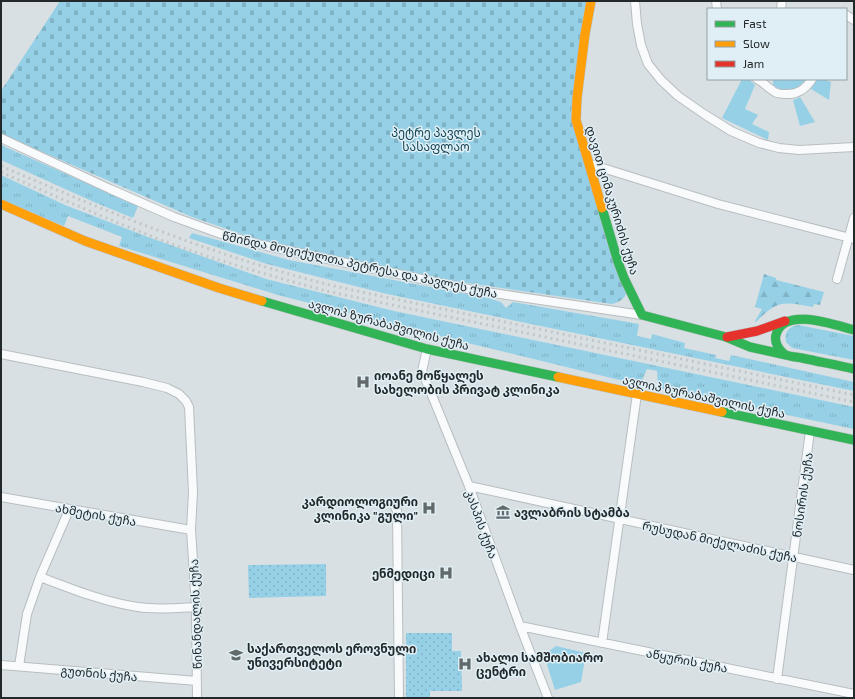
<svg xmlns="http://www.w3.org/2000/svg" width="855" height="699" viewBox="0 0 855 699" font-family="'Exo 2','Noto Sans Georgian',sans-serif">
<defs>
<pattern id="grass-tufts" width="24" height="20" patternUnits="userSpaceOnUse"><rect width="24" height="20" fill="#95d0e6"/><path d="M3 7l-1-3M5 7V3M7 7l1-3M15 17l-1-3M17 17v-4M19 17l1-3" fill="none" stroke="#80b3c5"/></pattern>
<pattern id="forest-firs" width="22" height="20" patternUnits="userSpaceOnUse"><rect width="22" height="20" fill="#95d0e6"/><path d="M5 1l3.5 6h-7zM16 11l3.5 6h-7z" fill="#80b3c5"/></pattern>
<pattern id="cemetery-stones" width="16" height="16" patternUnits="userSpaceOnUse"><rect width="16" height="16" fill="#95d0e6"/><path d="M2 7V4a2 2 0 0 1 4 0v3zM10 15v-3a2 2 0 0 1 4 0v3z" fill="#80b3c5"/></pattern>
<pattern id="park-dots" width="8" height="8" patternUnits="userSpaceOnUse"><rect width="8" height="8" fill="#95d0e6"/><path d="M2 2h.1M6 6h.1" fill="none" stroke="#80b3c5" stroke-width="1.8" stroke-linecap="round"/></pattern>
</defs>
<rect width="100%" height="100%" fill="#d8e0e3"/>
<path fill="url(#grass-tufts)" d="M1,145l137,61 -5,12 -39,-16 -93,-42z
M1,175l64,30 83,32 118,42 128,32 460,96v22l-196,-41 -1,-17 -10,-2 -7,16 -234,-57 -128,-33 -159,-49 3,-9 -54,-21 -4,10 -63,-27z
M192,233l97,27 199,38 13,4 5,6 7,-6 126,22 -2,12 14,3 1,-5 33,9 -1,5 32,7 -1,3 14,3 2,-6 123,27v9l-467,-97 -120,-30 -78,-26z
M798,325l56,11v24l-62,-12 -6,-6c-2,-9 2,-15 12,-17z"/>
<path fill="url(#forest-firs)" d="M764,274l12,4v2l48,12 -4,13 -6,-1 -1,3c-29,-5 -35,-8 -57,15l-1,-1 7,-12 -7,-2z"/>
<path fill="url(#cemetery-stones)" d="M60,1h527l-16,112 57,178c-4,8 -8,11 -16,13l-186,-27 -170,-38 -64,-22 -191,-83v-43z"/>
<path fill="url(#park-dots)" d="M326,564v32l-77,2 -1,-33z
M406,633h46v18h9l1,40h-32v7h-24z"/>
<path fill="#95d0e6" d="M742,79l8,1 5,5 -10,24 13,6 -6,9 17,8 -1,8 -46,-22z
M773,79h35l-7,9c-9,2 -21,4 -28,-3z
M817,79h6l8,3 -2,18 -18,-11z
M800,97l15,25 -15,4 -7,-26z
M556,646l30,7 -5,29 -26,8 -11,-35z"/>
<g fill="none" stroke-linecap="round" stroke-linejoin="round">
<defs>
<path id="street" d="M635,1l2,23 4,21 7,19 13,16 17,16 26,18 27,17 28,12 20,5 20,2 55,-3
M716,1l1,8
M781,9l1,-8
M846,15l8,5
M757,79c6,3 10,8 15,11 3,3 8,4 12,4 13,1 21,-4 28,-15
M1,138l109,51 64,28 47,17 41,11 211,45 169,25
M590,164l128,40 136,35
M837,279l17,-61
M427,349l-5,22 47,115 51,140 28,72
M1,354l142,28 24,6 12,6 7,7 3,6 4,85 -2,38 5,77 1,91
M469,486l385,84
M1,497l190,33
M395,507l2,4 2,187
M40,577c32,12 64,25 98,30 19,3 39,1 58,0
M520,626l334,68
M602,643l35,-249
M1,665l196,16
M19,666l8,-52 13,-37 29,-67
M777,679l33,-248"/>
<path id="fast" d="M602,208l16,54 6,16 18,37 84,22 24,10 36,8
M262,301l165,48 131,28
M854,330c-19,-5 -71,-24 -78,5 -2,7 3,15 8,19 5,3 13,3 18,4 18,4 35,7 52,11
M722,412l132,28"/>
<path id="slow" d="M591,1l-6,33 -8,64 -1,22 26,88
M1,204l84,37 134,47 43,13
M558,377l164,35"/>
<path id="jam" d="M727,337l30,-6 28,-10"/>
</defs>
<use href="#street" stroke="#b8bec0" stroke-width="10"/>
<use href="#fast" stroke="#b8bec0" stroke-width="10"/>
<use href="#slow" stroke="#b8bec0" stroke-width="10"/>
<use href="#jam" stroke="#b8bec0" stroke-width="10"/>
<use href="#street" stroke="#f9fafb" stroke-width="8"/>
<use href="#fast" stroke="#30b455" stroke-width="9"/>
<use href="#slow" stroke="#ff9f0a" stroke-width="9"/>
<use href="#jam" stroke="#e5322d" stroke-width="9"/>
<path stroke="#c4c6c6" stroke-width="3" stroke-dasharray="2 4" stroke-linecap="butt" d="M1,166c97,42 197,83 299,111 24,7 48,12 71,17l483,101
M1,172c53,24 106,47 160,68 54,20 110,36 165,51l528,111"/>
</g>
<defs>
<symbol id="hospital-bare" viewBox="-9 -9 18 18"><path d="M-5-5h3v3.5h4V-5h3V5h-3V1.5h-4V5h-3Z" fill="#62696b" stroke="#e0eff5" stroke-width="2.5" paint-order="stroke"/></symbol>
<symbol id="museum-bare" viewBox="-9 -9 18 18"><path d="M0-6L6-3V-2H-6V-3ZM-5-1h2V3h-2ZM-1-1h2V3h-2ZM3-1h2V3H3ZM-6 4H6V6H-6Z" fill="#62696b" stroke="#e0eff5" stroke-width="2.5" paint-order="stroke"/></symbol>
<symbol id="university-bare" viewBox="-9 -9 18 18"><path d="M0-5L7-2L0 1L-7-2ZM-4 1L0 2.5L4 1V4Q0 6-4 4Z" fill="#62696b" stroke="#e0eff5" stroke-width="2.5" paint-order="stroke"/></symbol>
</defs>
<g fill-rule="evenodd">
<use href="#hospital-bare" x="353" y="372" width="20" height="20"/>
<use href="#hospital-bare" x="419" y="498" width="20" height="20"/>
<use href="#museum-bare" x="493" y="502" width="20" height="20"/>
<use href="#hospital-bare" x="436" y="563" width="20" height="20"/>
<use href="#university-bare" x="226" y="645" width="20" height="20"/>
<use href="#hospital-bare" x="455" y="654" width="20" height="20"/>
</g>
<g text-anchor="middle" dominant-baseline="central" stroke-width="3" stroke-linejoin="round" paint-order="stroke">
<g font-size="12" fill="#134455" stroke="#e0eff5">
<text x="436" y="132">პეტრე პავლეს<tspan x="436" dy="14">სასაფლაო</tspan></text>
</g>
<g font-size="12" fill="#23292b" stroke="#e0eff5">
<text transform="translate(613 200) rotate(73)">დავით ციმაკურიძის ქუჩა</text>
<text transform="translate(360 264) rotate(12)">წმინდა მოციქულთა პეტრესა და პავლეს ქუჩა</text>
<text transform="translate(389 324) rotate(15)">ავლიპ ზურაბაშვილის ქუჩა</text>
<text transform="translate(704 396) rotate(12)">ავლიპ ზურაბაშვილის ქუჩა</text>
<text transform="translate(802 495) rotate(-82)">ნოსირის ქუჩა</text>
<text transform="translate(96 514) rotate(10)">ახმეტის ქუჩა</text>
<text transform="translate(482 524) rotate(70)">კასპის ქუჩა</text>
<text transform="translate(720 541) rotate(12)">რუსუდან მიქელაძის ქუჩა</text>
<text transform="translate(195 614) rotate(-92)">წინანდალის ქუჩა</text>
<text transform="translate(687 660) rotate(11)">აწყურის ქუჩა</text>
<text transform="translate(99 673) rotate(5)">გუთნის ქუჩა</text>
</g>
<g font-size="12" font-weight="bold" fill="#23292b" stroke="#e0eff5" text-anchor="start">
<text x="374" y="375">იოანე მოწყალეს<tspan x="374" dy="14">სახელობის პრივატ კლინიკა</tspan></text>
<text x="418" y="501" text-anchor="end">კარდიოლოგიური<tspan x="418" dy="14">კლინიკა "გული"</tspan></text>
<text x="514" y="512">ავლაბრის სტამბა</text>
<text x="435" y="573" text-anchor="end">ენმედიცი</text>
<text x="247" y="648">საქართველოს ეროვნული<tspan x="247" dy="14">უნივერსიტეტი</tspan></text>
<text x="476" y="657">ახალი სამშობიარო<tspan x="476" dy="14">ცენტრი</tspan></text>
</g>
</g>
<rect width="855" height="699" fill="none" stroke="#23292b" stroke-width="4"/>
<rect x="707" y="8" width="140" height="72" fill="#e0eff5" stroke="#94a0a4"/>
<rect x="715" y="21" width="20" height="6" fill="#30b455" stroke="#94a0a4"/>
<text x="743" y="28" font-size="12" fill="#23292b">Fast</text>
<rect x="715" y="41" width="20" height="6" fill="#ff9f0a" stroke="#94a0a4"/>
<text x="743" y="48" font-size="12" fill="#23292b">Slow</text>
<rect x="715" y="61" width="20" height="6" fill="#e5322d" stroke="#94a0a4"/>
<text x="743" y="68" font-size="12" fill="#23292b">Jam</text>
</svg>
